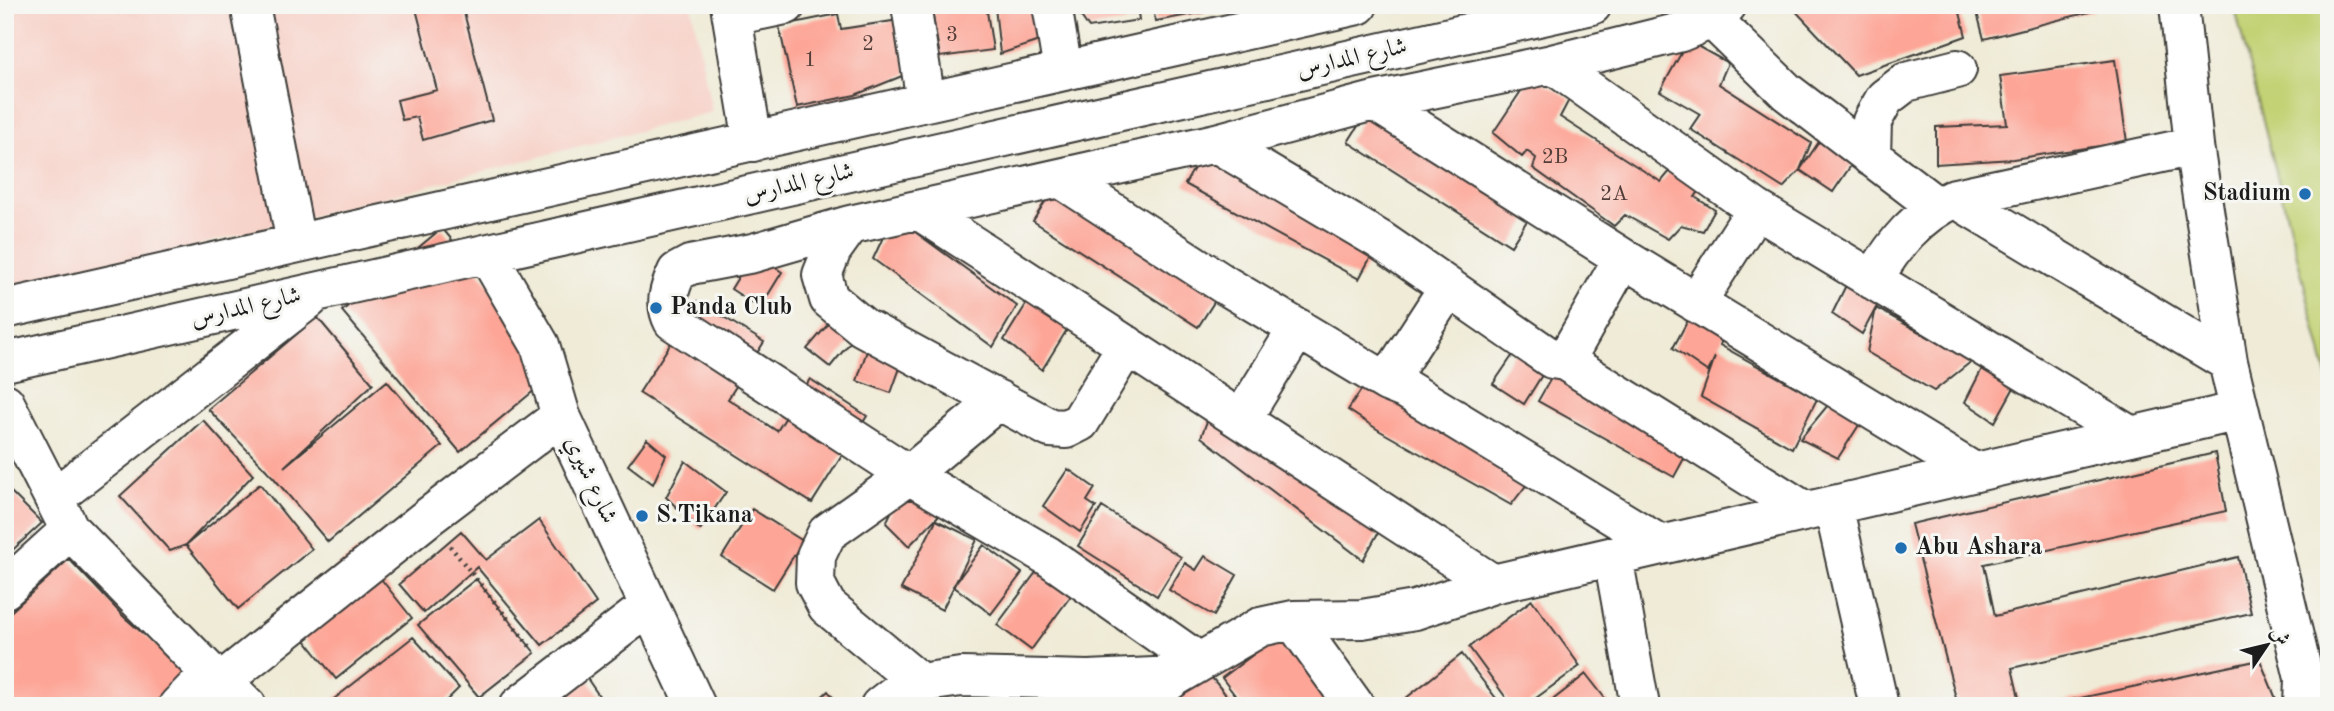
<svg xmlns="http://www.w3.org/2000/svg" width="2334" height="711" viewBox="0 0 2334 711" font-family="'Old Standard TT',Amiri,serif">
<rect width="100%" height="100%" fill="#f6f6f2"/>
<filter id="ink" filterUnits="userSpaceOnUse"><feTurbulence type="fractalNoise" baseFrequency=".0143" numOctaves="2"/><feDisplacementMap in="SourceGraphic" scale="14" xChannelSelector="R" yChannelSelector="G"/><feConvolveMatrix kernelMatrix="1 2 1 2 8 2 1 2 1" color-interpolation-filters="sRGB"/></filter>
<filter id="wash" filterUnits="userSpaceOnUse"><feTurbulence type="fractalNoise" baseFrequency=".00686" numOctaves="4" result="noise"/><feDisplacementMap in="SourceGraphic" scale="28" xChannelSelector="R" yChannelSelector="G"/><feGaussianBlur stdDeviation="1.57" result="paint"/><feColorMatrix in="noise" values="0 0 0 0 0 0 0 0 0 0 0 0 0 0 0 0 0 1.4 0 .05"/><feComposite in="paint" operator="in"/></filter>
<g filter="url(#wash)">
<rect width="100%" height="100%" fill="#efebd7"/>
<path fill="#f7d1c8" d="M5,5h686l21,107 -648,168 -59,13z"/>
<path fill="#c3d274" stroke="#707748" stroke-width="2" d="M2234,5h95v378z"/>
<g id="blocks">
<path fill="#fda596" d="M415,5h47l30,115 -69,20 -6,-23 -15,3 -5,-20 40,-10z
M931,5h55l7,45 -53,7z
M998,5h48l5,32 -51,17 -5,-47z
M1077,5h60l2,15 -50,8 -13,-19z
M1151,5h53l1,7 -49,9z
M1790,5h168l8,31 -110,39z
M1975,5h116l2,6 -109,28z
M838,14l3,15 58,-9 8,54 -52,21 -58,12 -18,-81z
M1688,41l40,22 -9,21 92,59 -11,27 27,-40 33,22 -27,40 -33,-22 -17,18 -93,-59 10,-15 -40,-23z
M2115,60l12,82 -114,17 -77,5v-37l71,-3 -7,-48z
M1531,76l39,22 -10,19 101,65 14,-17 30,18 -10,14 20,13 -12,21 -22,-6 -13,14 -43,-24 -11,11 -81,-58 3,-10 -9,-7 -5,6 -29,-24z
M1374,101l163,104 -26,41 -163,-104z
M1207,145l173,95 -21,39 -174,-95z
M1060,178l165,107 -27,42 -165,-106z
M893,216l124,90 -24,41 -120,-88z
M442,228l118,141 -100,83 -118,-141z
M753,253l29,19 -22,36 -29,-19z
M1851,275l33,18 -22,41 -30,-20z
M1030,298l43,22 -31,50 -38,-30z
M698,301l66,41 -36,57 49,32 33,-52 57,37 -55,87 -173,-110z
M1876,308l96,53 -38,30 -67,-39z
M841,309l22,18 -33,40 -23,-18z
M1693,311l33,19 -6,15 97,54 -25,49 -91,-51 14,-40 -7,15 -35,-24z
M317,317l56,67 -89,83 103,-86 55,65 -114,96 -55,-65 -65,-68z
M871,338l35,13 -15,42 -34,-12z
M1523,340l29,19 -28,45 -31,-20z
M1985,363l32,19 -22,40 -30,-20z
M1558,366l135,76 -19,35 -136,-76z
M1375,369l163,101 -27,35 -131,-74 -32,-21z
M1837,394l29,20 -28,44 -38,-19z
M1214,403l174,112 -25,45 -162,-123z
M203,420l50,55 -67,70 -16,6 -50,-55z
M647,439l19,16 -13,29 -25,-19z
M2215,453l11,58 -242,53 11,52 243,-59 13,56 -239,55 9,38h-63l-47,-182z
M685,461l41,31 -26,38 -34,-33z
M1068,469l27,19 -8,13 9,6 -16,25 -37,-26z
M909,475l35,35 -35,36 -23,-23z
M260,484l52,65 -74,60 -52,-64z
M5,486l37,37 -37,34z
M1102,507l79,50 -24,39 -79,-50z
M752,509l51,32 -30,48 -51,-32z
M539,520l57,83 -54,42 -65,-78 -53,46 -25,-29 62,-53 25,29z
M936,520l41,20 -35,70 -41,-21z
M984,545l38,28 -31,41 -38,-28z
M358,550l54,68 -76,61 -54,-68z
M1048,556l33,26 -50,68 -34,-25z
M1205,556l32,19 -23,41 -45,-26 16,-27 11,7z
M69,559l55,58 69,60 -28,29h-160v-89z
M476,579l59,74 -56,44 -61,-72z
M1532,600l48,66 -55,40h-13l-43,-59z
M1291,626l54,80h-102l-21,-28z
M413,637l46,51 -18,18h-116z
M1462,654l40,52h-106z
M2260,660l19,46h-232v-1z
M1204,668l31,38h-77z
M582,671l24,35h-74z
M1586,674l25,32h-66z
M828,691l12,15h-28z"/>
</g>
</g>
<g filter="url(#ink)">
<use href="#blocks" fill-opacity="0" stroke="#3c3b38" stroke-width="2"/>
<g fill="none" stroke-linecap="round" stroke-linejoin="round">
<defs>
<path id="minor" d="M250,5l46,238
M730,5l23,137
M911,5l15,97
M1052,5l11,66
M2179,5l15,141 34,216 76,316 -1,28
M732,16l54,-11
M1712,19l75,73 149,114
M1552,64l204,145 375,227
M1374,101l249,157 351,214
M1216,143l164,97 172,119 13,2 240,150
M1871,157l1,-36 13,-23 21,-16 51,-13
M1051,180l9,-2 165,107 162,97 20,8 254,155
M1955,198l273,164
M920,211l573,373
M850,225l-18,25 -10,25 7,24 34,28 187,101 16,1 14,-7 47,-77
M487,254l53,91 21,71 135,290
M1873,280c21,-36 44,-65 82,-82l239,-52
M1696,303l60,-94
M5,309l1353,-304
M1565,361l58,-103
M5,362l1587,-357
M1387,382l61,-94
M5,403l65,127 140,143 12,8 25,25
M1241,420l57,-92
M54,498l255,-199
M1833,505l46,201
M1613,557l27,149
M5,589l65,-59
M1293,620l62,86
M1199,662l-151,-106 -139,-81 -236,-154c-9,-17 -4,-32 4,-49l13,-7 63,-12 97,-28 366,-82 158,-42 178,-37 129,-32 31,-13 15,-14
M222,681l205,-163 134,-102
M920,683l-93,-77 -12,-23 1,-27 11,-23 82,-58 90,-75
M178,706l32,-33
M519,706l129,-99
M880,706l18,-14 22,-9 41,-6 127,3 88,-4
M1135,706l41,-30 84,-49 33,-7 69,-1 53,-9 78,-26 746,-173"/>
</defs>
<use href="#minor" stroke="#3c3b38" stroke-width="42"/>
<path stroke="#3c3b38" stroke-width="4.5" stroke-dasharray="2 5" stroke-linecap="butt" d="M450,546l82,103"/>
<use href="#minor" stroke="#fff" stroke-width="38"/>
</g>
</g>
<g fill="#1f6fb2" stroke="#f6f6f2" stroke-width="2.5">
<circle cx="2305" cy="194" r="7"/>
<circle cx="656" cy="308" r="7"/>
<circle cx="642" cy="516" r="7"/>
<circle cx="1901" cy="548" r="7"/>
</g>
<g text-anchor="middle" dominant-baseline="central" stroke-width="6" stroke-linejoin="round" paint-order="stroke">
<g font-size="21" fill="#543e3a">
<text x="952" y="35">3</text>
<text x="868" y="44">2</text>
<text x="810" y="60">1</text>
<text x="1555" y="157">2B</text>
<text x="1614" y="194">2A</text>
</g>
<g font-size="24" fill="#1c1c1c" stroke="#f6f6f2">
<text transform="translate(1352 59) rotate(-13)">شارع المدارس</text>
<text transform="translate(799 184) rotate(-13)">شارع المدارس</text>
<text transform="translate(246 308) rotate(-13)">شارع المدارس</text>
<text transform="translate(590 480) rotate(65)">شارع شيري</text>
</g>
<g font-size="24" font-weight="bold" fill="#1c1c1c" stroke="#f6f6f2" text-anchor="start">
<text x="2291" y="194" text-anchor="end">Stadium</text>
<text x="670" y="308">Panda Club</text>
<text x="656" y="516">S.Tikana</text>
<text x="1915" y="548">Abu Ashara</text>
</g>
</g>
<rect width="2334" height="711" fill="none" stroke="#f6f6f2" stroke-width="28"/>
<g transform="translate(2267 645) rotate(55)" stroke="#f6f6f2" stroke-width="5" paint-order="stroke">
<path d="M0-5L12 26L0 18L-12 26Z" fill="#1c1c1c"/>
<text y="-10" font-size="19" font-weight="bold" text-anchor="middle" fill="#1c1c1c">ش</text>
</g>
</svg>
